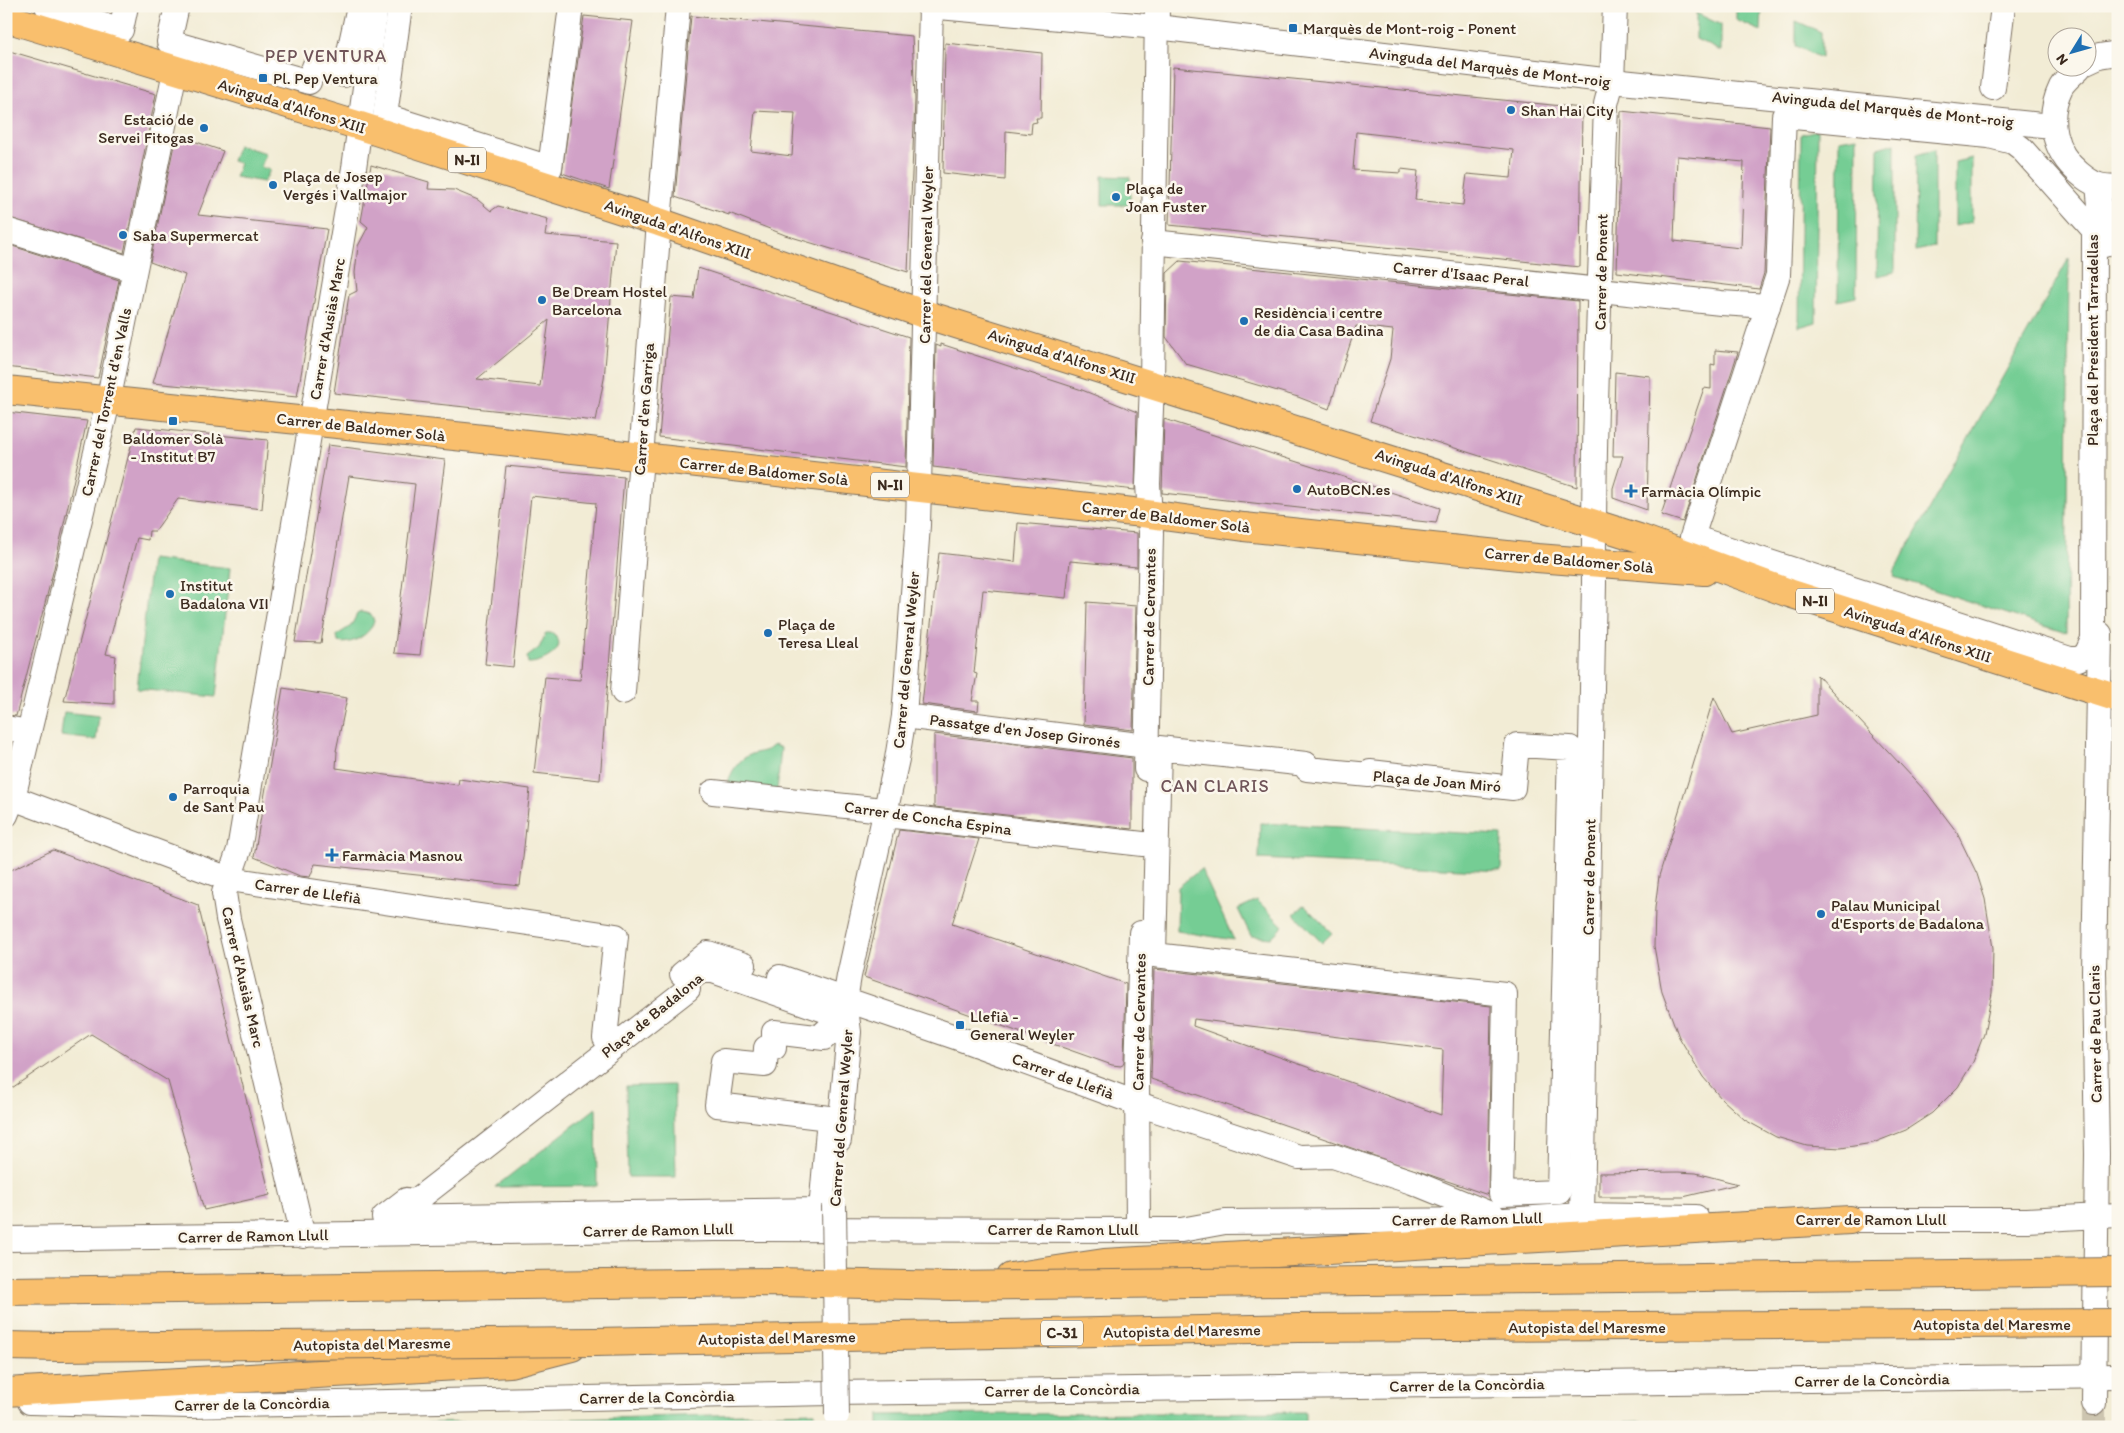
<svg xmlns="http://www.w3.org/2000/svg" width="2124" height="1433" font-family="Itim,sans-serif">
	<style>
		.green { fill: #74cd94; stroke: #587c59 }
		.building { fill: #d1a2c7; fill-rule: evenodd }
		.lines { fill: none; stroke-linecap: round; stroke-linejoin: round }
		.minor-tunnel { stroke: #cdc5b0; stroke-width: 24; stroke-dasharray: 24 12; stroke-linecap: butt }
		.minor-casing { stroke: #7b6e5e; stroke-width: 26 }
		.major-casing { stroke: #7b6e5e; stroke-width: 30 }
		.highway-casing { stroke: #7b6e5e; stroke-width: 30 }
		.minor { stroke: #fff; stroke-width: 24 }
		.major { stroke: #f9bf6d; stroke-width: 28 }
		.highway { stroke: #f9bf6d; stroke-width: 28 }
		.minor-bridge-casing { stroke: #7b6e5e; stroke-width: 26; stroke-linecap: butt }
		.highway-bridge-casing { stroke: #7b6e5e; stroke-width: 30; stroke-linecap: butt }
		.minor-bridge { stroke: #fff; stroke-width: 24 }
		.highway-bridge { stroke: #f9bf6d; stroke-width: 28 }
		.poi-dot { fill: #1f6fb2; stroke: #fbf7ec; stroke-width: 2 }
		.labels { text-anchor: middle; dominant-baseline: central; stroke-width: 5; stroke-linejoin: round; paint-order: stroke }
		.shield { fill: #fbf7ec; stroke: #75685c; stroke-width: 1 }
		.shield-label { font-size: 15px; font-weight: bold; fill: #3b2a1e }
		.poi-label { font-size: 16px; fill: #3b2a1e; stroke: #fbf7ec; text-anchor: start }
		.street-label { font-size: 16px; fill: #3b2a1e; stroke: #fbf7ec }
		.neighbourhood-label { font-size: 18px; letter-spacing: 1px; fill: #705459; stroke: #fbf7ec }
	</style>
	<rect width="100%" height="100%" fill="#fbf7ec"/>
	<filter id="ink" filterUnits="userSpaceOnUse"><feTurbulence type="fractalNoise" baseFrequency=".02" numOctaves="2"/><feDisplacementMap in="SourceGraphic" scale="10" xChannelSelector="R" yChannelSelector="G"/><feConvolveMatrix kernelMatrix="1 2 1 2 8 2 1 2 1" color-interpolation-filters="sRGB"/></filter>
	<filter id="wash" filterUnits="userSpaceOnUse"><feTurbulence type="fractalNoise" baseFrequency=".0096" numOctaves="4" result="noise"/><feDisplacementMap in="SourceGraphic" scale="20" xChannelSelector="R" yChannelSelector="G"/><feGaussianBlur stdDeviation="1.12" result="paint"/><feColorMatrix in="noise" values="0 0 0 0 0 0 0 0 0 0 0 0 0 0 0 0 0 1.4 0 .05"/><feComposite in="paint" operator="in"/></filter>
	<g filter="url(#wash)">
		<rect width="100%" height="100%" fill="#f2ecd5"/>
		<g class="green">
			<polygon points="1736,6 1762,6 1761,31 1736,20"/>
			<polygon points="1696,13 1721,25 1721,51 1696,39"/>
			<polygon points="1796,21 1821,32 1821,58 1796,46"/>
			<polygon points="1818,130 1816,322 1799,327 1801,134"/>
			<polygon points="1857,137 1856,297 1838,301 1839,140"/>
			<polygon points="1895,143 1895,272 1877,276 1878,148"/>
			<polygon points="238,145 266,153 261,167 270,170 264,182 235,177 240,163 232,161"/>
			<polygon points="1934,150 1934,247 1915,251 1916,155"/>
			<polygon points="1972,158 1972,222 1955,226 1955,162"/>
			<polygon points="1102,176 1130,177 1130,205 1102,205"/>
			<polygon points="2069,258 2066,633 1894,577 1895,570"/>
			<polygon points="151,559 230,568 216,697 137,689"/>
			<path d="M361,612L371,614L374,621C371,634 351,646 338,642L337,635L351,626L357,614Z"/>
			<path d="M546,633H551C573,646 543,664 528,663L527,657L539,648Z"/>
			<polygon points="64,712 99,716 96,740 61,736"/>
			<path d="M774,745L781,748L777,791L727,785C731,772 738,759 752,754C761,751 766,752 774,745Z"/>
			<polygon points="1260,823 1502,835 1501,871 1259,859"/>
			<polygon points="1201,869 1234,940 1177,931 1178,887"/>
			<polygon points="1257,900 1283,926 1271,938 1251,936 1238,909"/>
			<polygon points="1304,905 1332,933 1322,943 1294,914"/>
			<polygon points="674,1085 676,1177 628,1177 626,1086"/>
			<polygon points="596,1108 597,1186 495,1187"/>
			<polygon points="814,1412 814,1427 303,1427"/>
			<polygon points="1305,1412 1305,1427 879,1427 879,1415"/>
			<polygon points="1652,1421 1652,1427 1401,1427"/>
		</g>
		<g id="blocks">
			<g class="building">
				<polygon points="584,16 633,21 609,189 562,173"/>
				<path d="M691,16L912,36L915,99L908,272L785,235L729,213V215L675,197ZM755,111L795,113L792,156L751,151Z"/>
				<polygon points="945,43 1042,53 1041,118 1036,118 1037,122 1032,123 1031,134 1006,131 1005,180 943,173"/>
				<polygon points="6,50 156,94 124,253 6,217"/>
				<path d="M1173,67L1582,108L1580,267L1169,225ZM1356,132L1514,150L1511,178L1467,174L1463,205L1415,200L1418,171L1401,169V173L1353,170Z"/>
				<path d="M1621,111L1770,127L1764,273L1759,289L1617,272ZM1677,156L1744,162L1741,248L1674,241Z"/>
				<polygon points="176,135 223,151 198,215 327,229 297,397 153,383 185,275 150,262"/>
				<path d="M371,165L429,182L428,189L454,190L478,200L491,211L498,206L548,219L545,235L616,241L604,379L596,421L334,393L349,295L357,291L355,273L358,246L368,227L361,221ZM549,320L540,386L477,379Z"/>
				<polygon points="6,244 119,280 98,378 6,367"/>
				<polygon points="1180,261 1578,301 1577,487 1370,421 1390,359 1393,330 1356,326 1329,409 1298,397 1186,364 1166,337 1167,273"/>
				<polygon points="698,268 909,337 906,467 659,437 671,297 694,299"/>
				<polygon points="941,344 1082,390 1137,412 1135,490 933,467 936,345 941,347"/>
				<polygon points="1715,350 1738,352 1683,522 1661,515 1704,388 1711,389 1711,364 1715,365"/>
				<polygon points="1615,372 1650,376 1647,510 1613,498 1613,488 1623,456 1613,456"/>
				<polygon points="6,412 87,421 54,568 16,716 6,715"/>
				<polygon points="1164,419 1440,508 1436,523 1162,493"/>
				<polygon points="136,427 268,440 262,509 178,499 155,531 149,531 148,540 137,538 106,654 116,656 114,676 114,704 64,701"/>
				<polygon points="328,445 445,460 420,655 394,653 415,484 349,476 321,643 295,642"/>
				<polygon points="506,466 624,477 600,780 534,773 545,677 580,680 596,503 531,496 513,667 485,664"/>
				<polygon points="1018,523 1137,533 1137,567 1070,561 1066,598 983,590 974,673 977,674 972,701 979,701 978,711 922,704 939,553 1015,562"/>
				<polygon points="1087,602 1136,606 1133,730 1084,724"/>
				<polygon points="1817,675 1928,794 1956,831 1977,874 1985,899 1993,948 1992,993 1984,1034 1973,1062 1958,1087 1932,1113 1906,1130 1873,1143 1841,1148 1807,1146 1776,1137 1745,1120 1721,1098 1703,1077 1679,1037 1662,992 1654,946 1655,908 1659,876 1714,697 1732,734 1817,715"/>
				<polygon points="283,688 347,698 336,751 337,751 336,768 458,785 459,779 530,789 520,886 315,864 310,877 300,876 254,857"/>
				<polygon points="934,734 1132,758 1132,829 934,807"/>
				<polygon points="899,830 979,839 952,924 1126,984 1124,1062 1121,1066 1112,1065 864,977"/>
				<polygon points="53,850 198,905 270,1195 204,1210 168,1081 91,1034 6,1092 6,877 9,871"/>
				<path d="M1154,969L1491,1006L1488,1195L1151,1079ZM1194,1019L1443,1050L1441,1115L1193,1026Z"/>
				<polygon points="1678,1172 1696,1173 1738,1184 1683,1197 1599,1197 1599,1173"/>
			</g>
		</g>
	</g>
	<g filter="url(#ink)">
		<use href="#blocks" fill-opacity="0" stroke="#7b6e5e" stroke-width="1"/>
		<g class="lines">
			<polyline class="minor-tunnel" points="2094,1403 2094,1427"/>
			<defs>
				<g id="minor">
					<polyline points="47,6 121,30 126,6"/>
					<polyline points="177,6 169,42 309,82 314,67 344,75 359,6"/>
					<polyline points="400,6 385,116 550,168 571,6"/>
					<polyline points="928,6 1157,27 1612,81 2052,126"/>
					<polyline points="2086,62 2099,56 2118,53"/>
					<path d="M2079,68C2074,73 2065,80 2061,87C2046,118 2053,151 2079,173C2085,178 2091,183 2099,185C2105,187 2112,186 2118,187"/>
					<polyline points="1993,88 2003,6"/>
					<polygon points="1784,116 1989,136 2013,142 2021,148 2094,230 2093,639 2086,655 2078,659 2070,659 1692,537 1778,275"/>
					<polyline points="2098,185 2104,245"/>
					<polyline points="6,230 134,270"/>
					<polyline points="1153,242 1721,303 1768,306"/>
					<polyline points="623,692 659,222 678,6"/>
					<polyline points="904,716 1147,746"/>
					<polyline points="6,728 29,732"/>
					<polygon points="1517,745 1570,748 1559,1192 1501,1194 1505,994 1154,955 1159,748 1306,764 1307,769 1369,775 1370,772 1513,788"/>
					<polyline points="1146,769 1151,533 1148,484 1152,384 1157,6"/>
					<polyline points="713,792 874,809 885,815 1143,844"/>
					<polyline points="13,798 229,879 616,936 605,1038"/>
					<polyline points="6,815 13,798 29,732 108,402 175,71"/>
					<polygon points="701,971 713,971 830,1012 837,1019 839,1033 826,1031 824,1038 774,1032 774,1048 766,1048 765,1065 723,1061 717,1105 829,1118 821,1210 384,1217 406,1200 413,1203 688,989 687,981"/>
					<polyline points="682,974 708,953 744,965"/>
					<polyline points="780,977 958,1038 1150,1108 1299,1157 1333,1156 1412,1182 1493,1215"/>
					<polyline points="839,1140 849,1032 845,1000 849,976 897,759 904,716 918,525 931,6"/>
					<path d="M1582,1215L1594,583C1593,424 1601,264 1606,104L1612,81L1615,6"/>
					<polyline points="1832,1220 2027,1220 2118,1215"/>
					<polyline points="1138,1228 1137,1074 1141,933"/>
					<polyline points="303,1236 228,919 224,893 239,850 354,168 376,6"/>
					<polyline points="6,1239 716,1229 1181,1230 1225,1222 1504,1220 1582,1215 1696,1217"/>
					<polyline points="30,1402 189,1406 832,1393 2118,1376"/>
					<polyline points="2094,1403 2097,1154 2094,972 2100,634"/>
				</g>
				<g id="major">
					<polyline points="6,18 360,126 659,222 924,314 1551,510 1639,538 1789,593 2118,698"/>
					<polyline points="6,390 474,438 1133,512 1244,527 1537,558 1704,571"/>
				</g>
				<g id="highway">
					<polyline points="1011,1277 1104,1263 1850,1220"/>
					<polyline points="6,1392 510,1363 572,1347"/>
				</g>
			</defs>
			<use href="#minor" class="minor-casing"/>
			<use href="#major" class="major-casing"/>
			<use href="#highway" class="highway-casing"/>
			<use href="#minor" class="minor"/>
			<use href="#major" class="major"/>
			<use href="#highway" class="highway"/>
			<defs>
				<polyline id="minor-bridge" points="834,1205 837,1415"/>
				<g id="highway-bridge">
					<polyline points="6,1291 778,1282 950,1286 2118,1272"/>
					<polyline points="6,1346 59,1347 595,1342 1298,1328 2118,1323"/>
				</g>
			</defs>
			<use href="#minor-bridge" class="minor-bridge-casing"/>
			<use href="#highway-bridge" class="highway-bridge-casing"/>
			<use href="#minor-bridge" class="minor-bridge"/>
			<use href="#highway-bridge" class="highway-bridge"/>
		</g>
	</g>
	<g class="poi-dot">
		<rect x="1288" y="23" width="10" height="10" rx="2.5"/>
		<rect x="258" y="73" width="10" height="10" rx="2.5"/>
		<circle cx="1511" cy="110" r="5"/>
		<circle cx="204" cy="128" r="5"/>
		<circle cx="273" cy="185" r="5"/>
		<circle cx="1116" cy="197" r="5"/>
		<circle cx="123" cy="235" r="5"/>
		<circle cx="542" cy="300" r="5"/>
		<circle cx="1244" cy="321" r="5"/>
		<rect x="168" y="416" width="10" height="10" rx="2.5"/>
		<circle cx="1297" cy="489" r="5"/>
		<path d="M1628.5 483.5h5v5h5v5h-5v5h-5v-5h-5v-5h5z"/>
		<circle cx="170" cy="594" r="5"/>
		<circle cx="768" cy="633" r="5"/>
		<circle cx="173" cy="797" r="5"/>
		<path d="M329.5 847.5h5v5h5v5h-5v5h-5v-5h-5v-5h5z"/>
		<circle cx="1821" cy="914" r="5"/>
		<rect x="955" y="1020" width="10" height="10" rx="2.5"/>
	</g>
	<g class="labels">
		<g class="shield">
			<rect x="448" y="147.5" width="38" height="25" rx="4"/>
			<rect x="871" y="472.5" width="38" height="25" rx="4"/>
			<rect x="1796" y="588.5" width="38" height="25" rx="4"/>
			<rect x="1041" y="1320.5" width="42" height="25" rx="4"/>
		</g>
		<g class="shield-label">
			<text x="467" y="160">N-II</text>
			<text x="890" y="485">N-II</text>
			<text x="1815" y="601">N-II</text>
			<text x="1062" y="1333">C-31</text>
		</g>
		<g class="poi-label">
			<text x="1303" y="28">Marquès de Mont-roig - Ponent</text>
			<text x="273" y="78">Pl. Pep Ventura</text>
			<text x="1521" y="110">Shan Hai City</text>
			<text x="194" y="119" text-anchor="end">Estació de<tspan x="194" dy="18">Servei Fitogas</tspan></text>
			<text x="283" y="176">Plaça de Josep<tspan x="283" dy="18">Vergés i Vallmajor</tspan></text>
			<text x="1126" y="188">Plaça de<tspan x="1126" dy="18">Joan Fuster</tspan></text>
			<text x="133" y="235">Saba Supermercat</text>
			<text x="552" y="291">Be Dream Hostel<tspan x="552" dy="18">Barcelona</tspan></text>
			<text x="1254" y="312">Residència i centre<tspan x="1254" dy="18">de dia Casa Badina</tspan></text>
			<text x="173" y="438" text-anchor="middle">Baldomer Solà<tspan x="173" dy="18">- Institut B7</tspan></text>
			<text x="1307" y="489">AutoBCN.es</text>
			<text x="1641" y="491">Farmàcia Olímpic</text>
			<text x="180" y="585">Institut<tspan x="180" dy="18">Badalona VII</tspan></text>
			<text x="778" y="624">Plaça de<tspan x="778" dy="18">Teresa Lleal</tspan></text>
			<text x="183" y="788">Parroquia<tspan x="183" dy="18">de Sant Pau</tspan></text>
			<text x="342" y="855">Farmàcia Masnou</text>
			<text x="1831" y="905">Palau Municipal<tspan x="1831" dy="18">d'Esports de Badalona</tspan></text>
			<text x="970" y="1016">Llefià -<tspan x="970" dy="18">General Weyler</tspan></text>
		</g>
		<g class="street-label">
			<text transform="translate(1490 67) rotate(7)">Avinguda del Marquès de Mont-roig</text>
			<text transform="translate(292 106) rotate(17)">Avinguda d'Alfons XIII</text>
			<text transform="translate(1893 109) rotate(6)">Avinguda del Marquès de Mont-roig</text>
			<text transform="translate(678 229) rotate(19)">Avinguda d'Alfons XIII</text>
			<text transform="translate(926 255) rotate(-89)">Carrer del General Weyler</text>
			<text transform="translate(1601 272) rotate(-89)">Carrer de Ponent</text>
			<text transform="translate(1461 274) rotate(6)">Carrer d'Isaac Peral</text>
			<text transform="translate(327 329) rotate(-80)">Carrer d'Ausiàs Marc</text>
			<text transform="translate(2092 340) rotate(-90)">Plaça del President Tarradellas</text>
			<text transform="translate(1062 356) rotate(17)">Avinguda d'Alfons XIII</text>
			<text transform="translate(106 402) rotate(-78)">Carrer del Torrent d'en Valls</text>
			<text transform="translate(644 409) rotate(-86)">Carrer d'en Garriga</text>
			<text transform="translate(361 427) rotate(6)">Carrer de Baldomer Solà</text>
			<text transform="translate(764 471) rotate(6)">Carrer de Baldomer Solà</text>
			<text transform="translate(1449 477) rotate(18)">Avinguda d'Alfons XIII</text>
			<text transform="translate(1166 517) rotate(7)">Carrer de Baldomer Solà</text>
			<text transform="translate(1569 560) rotate(5)">Carrer de Baldomer Solà</text>
			<text transform="translate(1149 617) rotate(-89)">Carrer de Cervantes</text>
			<text transform="translate(1918 634) rotate(18)">Avinguda d'Alfons XIII</text>
			<text transform="translate(906 660) rotate(-85)">Carrer del General Weyler</text>
			<text transform="translate(1025 731) rotate(7)">Passatge d'en Josep Gironés</text>
			<text transform="translate(1437 781) rotate(5)">Plaça de Joan Miró</text>
			<text transform="translate(928 818) rotate(8)">Carrer de Concha Espina</text>
			<text transform="translate(1589 877) rotate(-89)">Carrer de Ponent</text>
			<text transform="translate(308 891) rotate(8)">Carrer de Llefià</text>
			<text transform="translate(243 977) rotate(77)">Carrer d'Ausiàs Marc</text>
			<text transform="translate(652 1015) rotate(-39)">Plaça de Badalona</text>
			<text transform="translate(1139 1022) rotate(-89)">Carrer de Cervantes</text>
			<text transform="translate(2095 1034) rotate(-91)">Carrer de Pau Claris</text>
			<text transform="translate(1063 1076) rotate(20)">Carrer de Llefià</text>
			<text transform="translate(841 1118) rotate(-86)">Carrer del General Weyler</text>
			<text transform="translate(1467 1219) rotate(-1)">Carrer de Ramon Llull</text>
			<text x="1871" y="1219">Carrer de Ramon Llull</text>
			<text x="1063" y="1229">Carrer de Ramon Llull</text>
			<text transform="translate(658 1230) rotate(-1)">Carrer de Ramon Llull</text>
			<text transform="translate(253 1236) rotate(-1)">Carrer de Ramon Llull</text>
			<text x="1992" y="1324">Autopista del Maresme</text>
			<text x="1587" y="1327">Autopista del Maresme</text>
			<text transform="translate(1182 1331) rotate(-1)">Autopista del Maresme</text>
			<text transform="translate(777 1338) rotate(-1)">Autopista del Maresme</text>
			<text transform="translate(372 1344) rotate(-1)">Autopista del Maresme</text>
			<text transform="translate(1872 1380) rotate(-1)">Carrer de la Concòrdia</text>
			<text transform="translate(1467 1385) rotate(-1)">Carrer de la Concòrdia</text>
			<text transform="translate(1062 1390) rotate(-1)">Carrer de la Concòrdia</text>
			<text transform="translate(657 1397) rotate(-1)">Carrer de la Concòrdia</text>
			<text transform="translate(252 1404) rotate(-1)">Carrer de la Concòrdia</text>
		</g>
		<g class="neighbourhood-label">
			<text x="326" y="56">PEP VENTURA</text>
			<text x="1215" y="786">CAN CLARIS</text>
		</g>
	</g>
	<rect width="2124" height="1433" fill="none" stroke="#fbf7ec" stroke-width="25"/>
	<g transform="translate(2072 52) rotate(233)"><circle r="24" fill="#fbf7ec" stroke="#aea59a"/>
	<path d="M0-4L9 19L0 12L-9 19Z" fill="#1f6fb2"/>
	<text y="-8" font-size="14" font-weight="bold" text-anchor="middle" fill="#3b2a1e">N</text>
	</g>
</svg>
